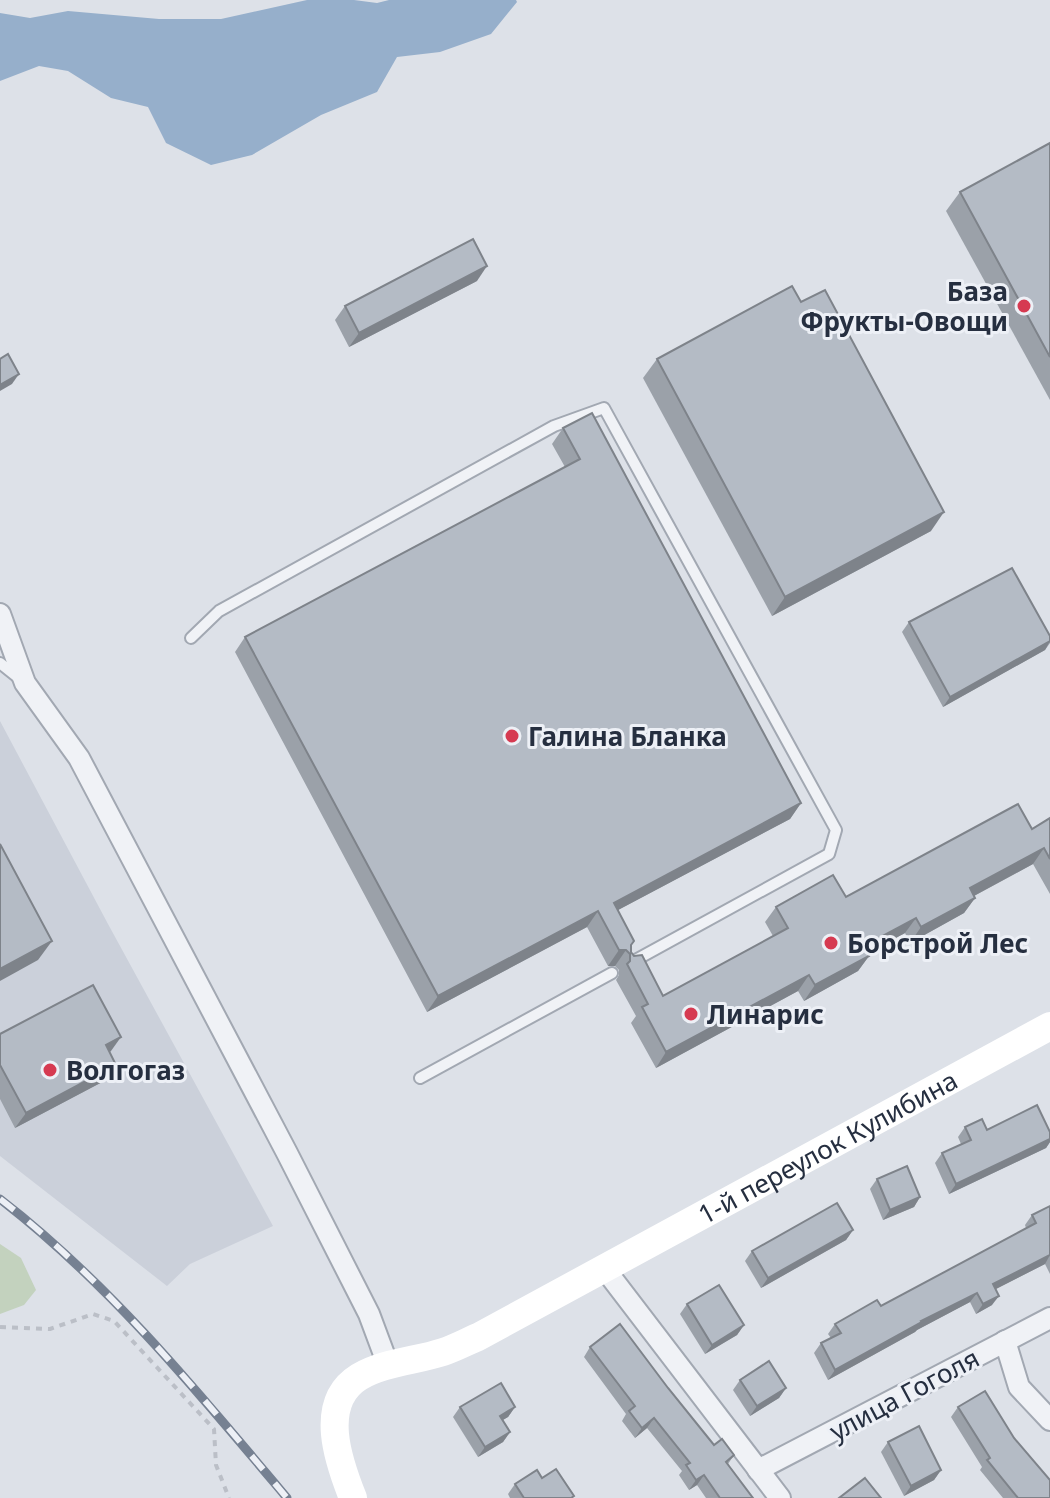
<svg xmlns="http://www.w3.org/2000/svg" width="1050" height="1498" font-family="'Noto Sans',sans-serif">
	<style>
		.built { fill: #cbd0da }
		.green { fill: #c3d2be }
		.water { fill: #96afcb }
		.lines { fill: none; stroke-linecap: round; stroke-linejoin: round }
		.lane-casing { stroke: #a2a8b2; stroke-width: 14 }
		.street-casing { stroke: #a2a8b2; stroke-width: 24 }
		.path { stroke: #bbbfc7; stroke-width: 4; stroke-dasharray: 6 6; stroke-linecap: butt }
		.lane { stroke: #f0f2f6; stroke-width: 10 }
		.street { stroke: #f0f2f6; stroke-width: 20 }
		.secondary { stroke: #fff; stroke-width: 28 }
		.rail-casing { stroke: #768192; stroke-width: 9 }
		.rail { stroke: #edf0f6; stroke-width: 6; stroke-dasharray: 18; stroke-linecap: butt }
		.wall { fill: #9ba1a9 }
		.shaded-wall { fill: #7e838a }
		.building { fill: #b4bbc5; stroke: #7e838a; stroke-width: 2 }
		.poi-dot { fill: #d63a51; stroke: #edf0f6; stroke-width: 3 }
		.labels { text-anchor: middle; dominant-baseline: central; stroke-width: 6; stroke-linejoin: round; paint-order: stroke }
		.poi-label { font-size: 26px; font-weight: bold; fill: #262f40; stroke: #edf0f6; text-anchor: start }
		.street-label { font-size: 26px; fill: #262f40; stroke: #edf0f6 }
	</style>
	<rect width="100%" height="100%" fill="#dde1e8"/>
	<polygon class="built" points="0,721 108,924 273,1226 190,1264 167,1286 0,1156"/>
	<polygon class="green" points="0,1244 21,1258 36,1290 24,1305 0,1314"/>
	<polygon class="water" points="307,0 354,0 377,3 389,0 516,0 517,2 491,34 440,52 397,57 377,92 321,115 252,155 211,165 166,143 148,107 111,98 68,71 39,66 0,81 0,13 30,18 68,11 159,19 221,19"/>
	<g class="lines">
		<defs>
			<g id="lane">
				<polyline points="191,638 219,611 554,426 604,408 836,830 829,854 632,962"/>
				<polyline points="0,663 20,679"/>
				<polyline points="420,1078 612,973"/>
			</g>
			<g id="street">
				<polyline points="0,614 25,683 79,758 287,1153 369,1314 388,1365"/>
				<polyline points="604,1268 780,1498"/>
				<polyline points="1005,1341 1019,1387 1050,1420"/>
				<polyline points="758,1470 1050,1318"/>
			</g>
		</defs>
		<use href="#lane" class="lane-casing"/>
		<use href="#street" class="street-casing"/>
		<polyline class="path" points="0,1327 50,1329 93,1314 114,1321 214,1429 216,1465 229,1498"/>
		<use href="#lane" class="lane"/>
		<use href="#street" class="street"/>
		<path class="secondary" id="s1" d="M353,1498C339,1463 317,1403 359,1377C384,1362 416,1361 443,1352C455,1348 466,1342 478,1337L1050,1026"/>
		<defs>
			<path id="rail" d="M0,1199C109,1283 199,1393 287,1498"/>
		</defs>
		<use href="#rail" class="rail-casing"/>
		<use href="#rail" class="rail"/>
	</g>
	<g class="wall">
		<polygon points="1050,143 1050,400 946,211 960,192"/>
		<polygon points="477,281 349,347 335,320 345,306"/>
		<polygon points="657,359 931,531 772,616 643,378"/>
		<polygon points="563,428 801,803 790,819 618,910 631,946 631,952 663,996 773,936 765,922 776,907 846,897 1032,829 1050,818 1050,894 1033,864 974,896 975,898 964,913 910,943 905,933 868,953 869,956 858,971 804,1001 798,991 656,1068 631,1023 636,1016 616,980 619,975 619,970 615,966 608,966 587,927 427,1012 235,652 245,637 565,467 552,444"/>
		<polygon points="909,622 1050,636 1050,643 1045,650 943,707 902,632"/>
		<polygon points="0,1034 111,1051 109,1052 116,1065 106,1080 15,1128 0,1099"/>
		<polygon points="965,1127 987,1130 1050,1132 1050,1142 1046,1148 949,1194 935,1163 942,1153 961,1144 958,1137"/>
		<polygon points="877,1179 920,1197 914,1207 883,1220 870,1189"/>
		<polygon points="1050,1206 1050,1274 1045,1264 996,1289 992,1305 976,1314 970,1302 917,1330 915,1332 828,1380 814,1353 821,1343 831,1338 828,1334 835,1324 881,1306 1026,1228 1025,1225 1032,1215"/>
		<polygon points="853,1230 846,1240 761,1288 745,1261 752,1251"/>
		<polygon points="687,1304 744,1325 737,1335 705,1354 680,1314"/>
		<polygon points="590,1347 668,1388 714,1445 734,1455 728,1464 753,1498 706,1498 697,1485 689,1490 679,1475 682,1471 647,1428 635,1438 622,1421 626,1414 584,1357"/>
		<polygon points="740,1380 786,1388 779,1398 750,1416 733,1390"/>
		<polygon points="460,1407 515,1407 508,1417 502,1420 510,1432 503,1442 478,1457 453,1417"/>
		<polygon points="958,1407 1014,1438 1050,1498 1003,1498 980,1470 982,1467 951,1417"/>
		<polygon points="888,1442 941,1470 934,1480 904,1496 881,1452"/>
		<polygon points="542,1478 573,1498 510,1498 508,1494 515,1484"/>
	</g>
	<g class="shaded-wall">
		<polygon points="487,266 477,281 349,347 359,333"/>
		<polygon points="19,374 12,384 0,391 0,385"/>
		<polygon points="944,512 931,531 772,616 785,597"/>
		<polygon points="1050,641 1045,650 943,707 950,697"/>
		<polygon points="801,803 790,819 603,918 614,903"/>
		<polygon points="1044,848 1033,864 959,904 970,888"/>
		<polygon points="975,898 964,913 910,943 921,927"/>
		<polygon points="598,911 587,927 427,1012 438,996"/>
		<polygon points="916,918 905,933 853,961 864,946"/>
		<polygon points="52,941 38,960 0,981 0,969"/>
		<polygon points="619,950 626,950 615,966 608,966"/>
		<polygon points="869,956 858,971 804,1001 815,985"/>
		<polygon points="809,975 798,991 656,1068 666,1052"/>
		<polygon points="121,1037 111,1051 95,1060 106,1045"/>
		<polygon points="116,1065 106,1080 15,1128 26,1113"/>
		<polygon points="1050,1139 1050,1142 1046,1148 949,1194 956,1184"/>
		<polygon points="920,1197 914,1207 883,1220 890,1210"/>
		<polygon points="853,1230 846,1240 761,1288 768,1278"/>
		<polygon points="1050,1255 1045,1264 986,1294 993,1284"/>
		<polygon points="977,1293 970,1302 917,1330 915,1332 828,1380 835,1370 921,1321"/>
		<polygon points="999,1296 992,1305 976,1314 983,1304"/>
		<polygon points="744,1325 737,1335 705,1354 712,1345"/>
		<polygon points="786,1388 779,1398 750,1416 757,1406"/>
		<polygon points="515,1407 508,1417 493,1426 500,1416"/>
		<polygon points="654,1418 647,1428 635,1438 642,1428"/>
		<polygon points="510,1432 503,1442 478,1457 485,1447"/>
		<polygon points="941,1470 934,1480 904,1496 911,1486"/>
		<polygon points="704,1475 697,1485 689,1490 696,1480"/>
	</g>
	<g class="building">
		<polygon points="1050,143 1050,357 960,192"/>
		<polygon points="473,239 487,266 359,333 345,306"/>
		<polygon points="792,286 801,302 825,290 944,512 785,597 657,359"/>
		<polygon points="8,354 19,374 0,385 0,359"/>
		<polygon points="592,413 801,803 614,903 634,941 631,945 631,952 634,956 642,955 663,996 788,928 776,907 833,875 846,897 1018,804 1032,829 1050,818 1050,859 1044,848 970,888 975,898 921,927 916,918 864,946 869,956 815,985 809,975 666,1052 642,1007 648,1004 627,964 630,961 630,954 626,950 619,950 598,911 438,996 245,637 580,459 563,428"/>
		<polygon points="1012,568 1050,636 1050,641 950,697 909,622"/>
		<polygon points="0,844 52,941 0,969"/>
		<polygon points="93,985 121,1037 106,1045 116,1065 26,1113 0,1065 0,1034"/>
		<polygon points="1037,1105 1050,1132 1050,1139 956,1184 942,1153 971,1140 965,1127 982,1119 987,1130"/>
		<polygon points="907,1166 920,1197 890,1210 877,1179"/>
		<polygon points="837,1203 853,1230 768,1278 752,1251"/>
		<polygon points="1050,1206 1050,1255 993,1284 999,1296 983,1304 977,1293 921,1321 922,1322 835,1370 821,1343 841,1333 835,1324 877,1300 881,1306 1036,1223 1032,1215"/>
		<polygon points="719,1285 744,1325 712,1345 687,1304"/>
		<polygon points="620,1324 668,1388 714,1445 722,1439 734,1455 726,1462 753,1498 720,1498 704,1475 696,1480 686,1465 690,1463 654,1418 642,1428 629,1411 635,1406 590,1347"/>
		<polygon points="769,1361 786,1388 757,1406 740,1380"/>
		<polygon points="501,1383 515,1407 500,1416 510,1432 485,1447 460,1407"/>
		<polygon points="985,1391 1014,1438 1050,1480 1050,1498 1018,1498 987,1460 990,1458 958,1407"/>
		<polygon points="919,1426 941,1470 911,1486 888,1442"/>
		<polygon points="556,1469 574,1496 571,1498 524,1498 515,1484 537,1470 542,1478"/>
		<polygon points="865,1478 881,1498 839,1498"/>
	</g>
	<g class="poi-dot">
		<circle cx="1024" cy="306" r="8"/>
		<circle cx="512" cy="736" r="8"/>
		<circle cx="831" cy="943" r="8"/>
		<circle cx="691" cy="1014" r="8"/>
		<circle cx="50" cy="1070" r="8"/>
	</g>
	<g class="labels">
		<g class="poi-label">
			<text x="1008" y="291" text-anchor="end">База<tspan x="1008" dy="30">Фрукты-Овощи</tspan></text>
			<text x="528" y="736">Галина Бланка</text>
			<text x="847" y="943">Борстрой Лес</text>
			<text x="707" y="1014">Линарис</text>
			<text x="66" y="1070">Волгогаз</text>
		</g>
		<g class="street-label">
			<text stroke="none"><textPath href="#s1" startOffset="656">1-й переулок Кулибина</textPath></text>
			<text transform="translate(904 1394) rotate(-28)">улица Гоголя</text>
		</g>
	</g>
</svg>
